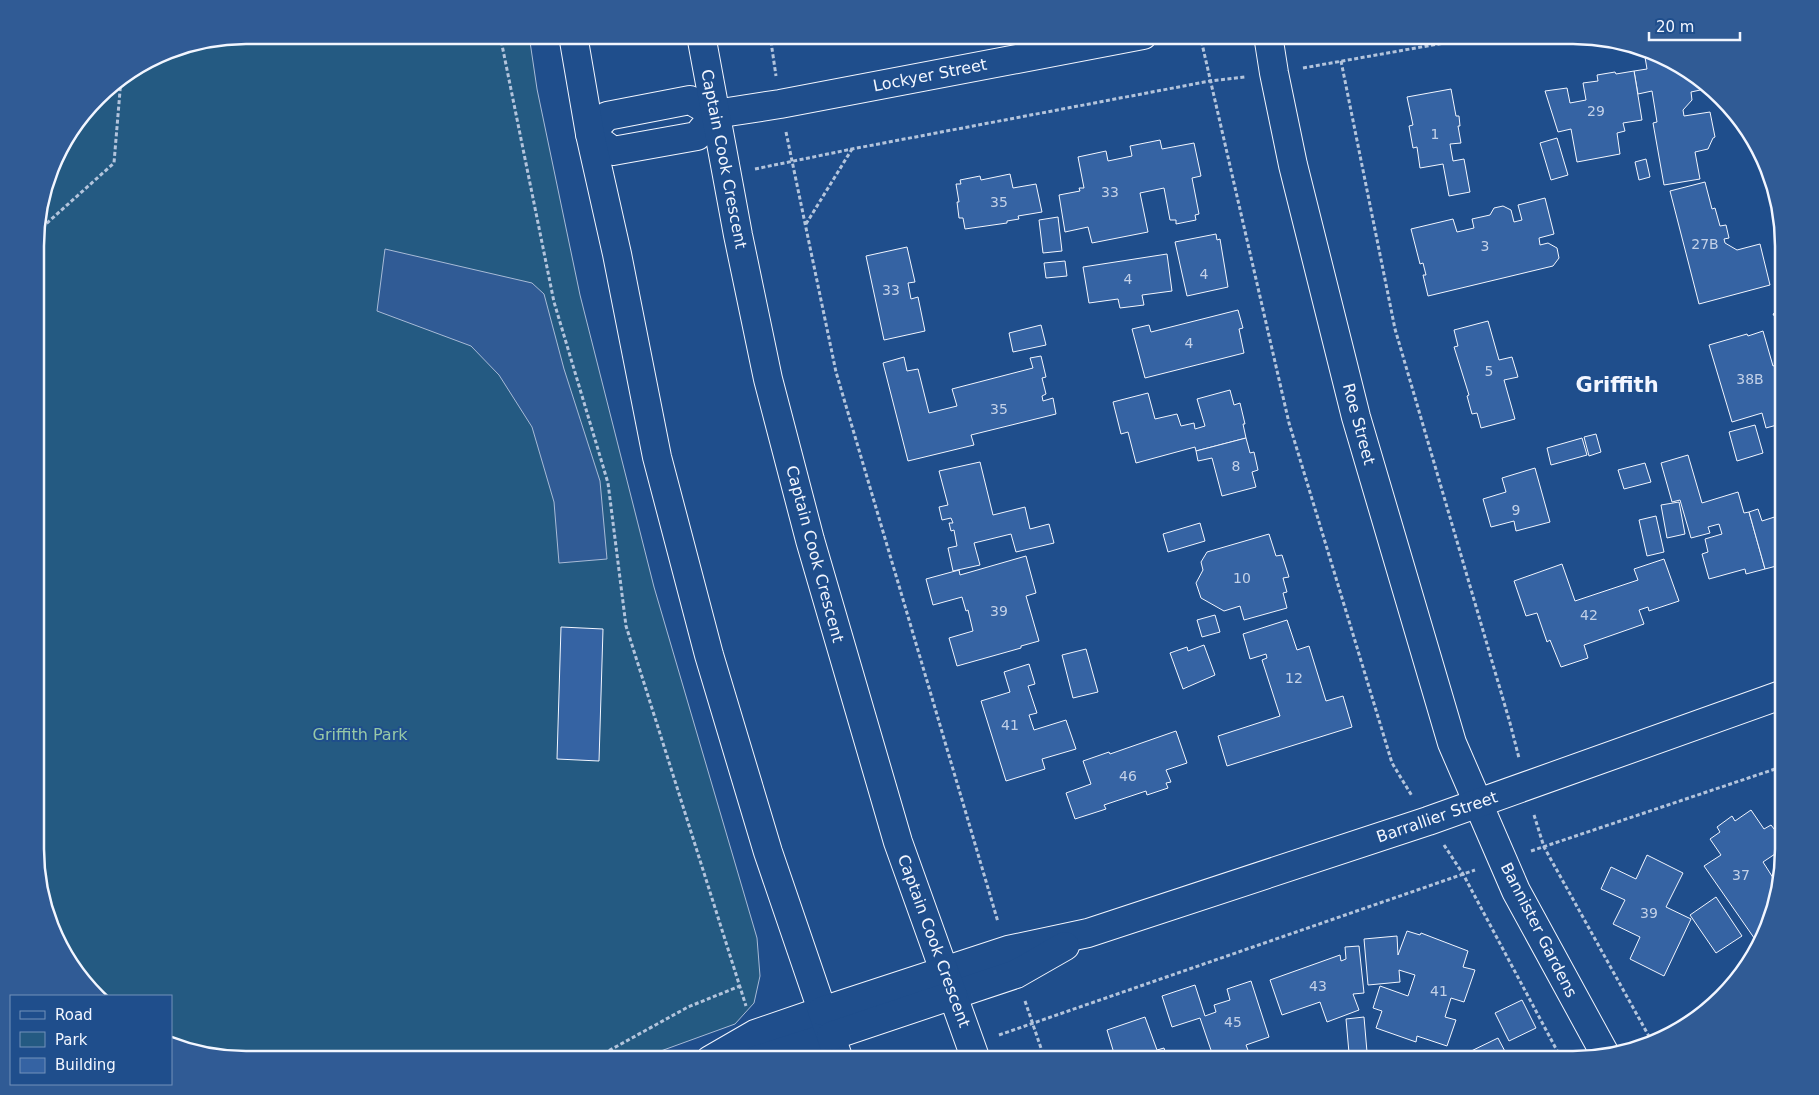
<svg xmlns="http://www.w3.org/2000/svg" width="1819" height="1095" font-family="'DejaVu Sans',sans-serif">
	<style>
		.green { fill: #245a82; stroke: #a8bbd7 }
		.parking { fill: #305b95; stroke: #a8bbd7 }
		.building { fill: #3563a3; stroke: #f2f6ff }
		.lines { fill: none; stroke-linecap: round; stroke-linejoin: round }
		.minor-casing { stroke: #f2f6ff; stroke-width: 30 }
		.secondary-casing { stroke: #f2f6ff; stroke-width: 30 }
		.path { stroke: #b3c4dc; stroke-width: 3; stroke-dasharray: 4 2.5; stroke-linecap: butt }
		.minor { stroke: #1f4e8c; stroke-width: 28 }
		.secondary { stroke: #1f4e8c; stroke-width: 28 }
		.labels { text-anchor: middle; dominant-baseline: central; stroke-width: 4; stroke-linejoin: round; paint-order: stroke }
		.number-label { font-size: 14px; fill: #c3d1e8 }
		.street-label { font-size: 16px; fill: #f2f6ff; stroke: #1f4e8c }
		.park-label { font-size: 16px; fill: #97c8a6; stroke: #1f4e8c }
		.district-label { font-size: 21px; font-weight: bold; fill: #f2f6ff; stroke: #1f4e8c }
		.rim { fill: none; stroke: #f2f6ff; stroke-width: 2.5 }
	</style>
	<rect width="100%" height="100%" fill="#1f4e8c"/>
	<polygon class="green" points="245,35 529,35 537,89 580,295 654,587 757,938 760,976 754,1003 735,1024 636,1060 245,1060 191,1053 171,1045 171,996 102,996 70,966 37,877 37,218 57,152 106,87 165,51"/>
	<polygon class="parking" points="385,249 532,283 544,294 564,369 600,481 607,559 559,563 554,502 532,427 499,375 471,346 377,311"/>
	<g class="building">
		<polygon points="1657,54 1679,63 1705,88 1705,89 1691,92 1692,100 1683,110 1684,116 1710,112 1715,137 1713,138 1708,149 1695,152 1700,179 1664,185 1653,123 1657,122 1652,91 1638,94 1634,71 1647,69 1645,57"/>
		<polygon points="1634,71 1642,120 1623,123 1625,131 1617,133 1620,154 1577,162 1571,129 1558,132 1545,91 1567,88 1570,103 1586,100 1583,83 1598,81 1597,75 1615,72 1616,74"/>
		<polygon points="1451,89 1456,116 1459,116 1460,126 1458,126 1461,143 1450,144 1453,161 1464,159 1470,192 1449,196 1443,164 1420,168 1417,147 1413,148 1409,126 1413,125 1407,97"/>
		<polygon points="1557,138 1568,175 1551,180 1540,143"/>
		<polygon points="1160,140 1162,149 1194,143 1201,176 1192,178 1199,214 1195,215 1196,220 1176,224 1176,220 1170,220 1164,188 1140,193 1148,232 1092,243 1088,227 1065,232 1059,195 1080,191 1079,188 1084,188 1078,157 1106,151 1108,161 1132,156 1130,146"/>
		<polygon points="1646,159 1650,177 1639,180 1635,162"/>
		<polygon points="1010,174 1013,188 1036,184 1042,212 1018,216 1019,219 1007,221 1007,223 965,229 963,218 959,218 957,202 959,202 956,184 961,184 960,180 980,176 981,180"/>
		<polygon points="1705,182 1712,209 1715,208 1720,226 1726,225 1729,238 1724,239 1725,243 1737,250 1760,244 1770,285 1699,304 1670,191"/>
		<polygon points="1545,198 1554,234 1539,238 1540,245 1548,243 1557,248 1559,258 1553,266 1428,296 1423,275 1426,275 1423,263 1420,264 1411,229 1453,219 1457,232 1474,228 1472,219 1490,215 1494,208 1503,206 1511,210 1514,222 1522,220 1518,205"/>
		<polygon points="1058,217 1062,251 1043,253 1039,220"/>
		<polygon points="1216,234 1217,240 1220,239 1228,287 1187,296 1175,242"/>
		<polygon points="907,247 915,282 908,283 911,299 918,297 925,331 884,340 866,256"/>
		<polygon points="1167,254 1172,291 1142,295 1144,305 1120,308 1118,299 1089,303 1083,267"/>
		<polygon points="1065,261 1067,276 1046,278 1044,263"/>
		<polygon points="1784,308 1784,332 1773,314"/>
		<polygon points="1238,310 1243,328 1239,329 1244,353 1145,378 1132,329 1149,325 1151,332"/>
		<polygon points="1488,321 1499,360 1512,357 1518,377 1504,380 1515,419 1481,428 1477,413 1472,414 1467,396 1469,395 1454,347 1458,346 1454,330"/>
		<polygon points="1041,325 1046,345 1013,352 1009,333"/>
		<polygon points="1763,331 1773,366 1776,365 1784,391 1784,423 1766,428 1762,413 1732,422 1709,345 1747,334 1748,336"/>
		<polygon points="1041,356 1046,377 1042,378 1046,394 1042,396 1043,401 1053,398 1056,414 971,435 974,445 908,461 883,363 904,357 907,371 918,369 929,413 957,406 952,389 1033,368 1030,358"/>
		<polygon points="1230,390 1234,405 1240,403 1245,424 1243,424 1246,438 1196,451 1195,447 1136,463 1128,432 1121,434 1113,402 1148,393 1155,419 1177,414 1181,426 1194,423 1195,429 1205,426 1197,399"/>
		<polygon points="1755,425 1763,453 1737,461 1729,432"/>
		<polygon points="1596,434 1601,452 1589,456 1584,437"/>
		<polygon points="1246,438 1250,453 1254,452 1258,470 1252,472 1256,487 1222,496 1212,458 1198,461 1196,451"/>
		<polygon points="1582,438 1587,455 1551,465 1547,448"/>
		<polygon points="1688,455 1702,503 1738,492 1744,513 1749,512 1765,569 1746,574 1745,569 1709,579 1702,554 1708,552 1705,539 1722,534 1719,524 1708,527 1710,533 1691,538 1680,500 1672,502 1661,463"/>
		<polygon points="980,462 993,515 1025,507 1030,529 1049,524 1054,543 1016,552 1011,534 974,543 980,565 953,571 948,548 957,546 954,530 951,531 949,523 953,523 951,518 942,520 939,507 948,505 939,471"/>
		<polygon points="1645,463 1651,482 1624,489 1618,470"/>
		<polygon points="1535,468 1550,522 1516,531 1514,521 1491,527 1483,499 1506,492 1502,478"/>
		<polygon points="1679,502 1685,534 1667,538 1661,505"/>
		<polygon points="1758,509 1762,521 1784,514 1784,564 1765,569 1749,512"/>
		<polygon points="1656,516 1664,552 1647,556 1639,520"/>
		<polygon points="1200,523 1205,541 1168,552 1163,534"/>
		<polygon points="1269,534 1276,556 1282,555 1289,577 1283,578 1287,592 1283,593 1287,608 1244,620 1240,606 1224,611 1201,598 1196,583 1203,570 1201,562 1207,552"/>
		<polygon points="1026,556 1036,593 1026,596 1039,641 1021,646 1021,648 957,666 949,638 973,631 968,610 966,611 962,597 933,605 926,579 959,570 960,575"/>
		<polygon points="1664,559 1679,601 1649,611 1648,607 1639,610 1644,624 1584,645 1588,658 1561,667 1550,640 1547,642 1537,613 1526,616 1514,581 1562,564 1575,601 1638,580 1634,569"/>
		<polygon points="1215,615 1220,632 1202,637 1197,620"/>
		<polygon points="1287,620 1297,650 1309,646 1326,701 1343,696 1352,727 1227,766 1218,736 1280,716 1262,660 1267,658 1266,654 1250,659 1243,634"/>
		<polygon points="561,627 603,629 599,761 557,759"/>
		<polygon points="1204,645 1215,675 1183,689 1170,653 1187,647 1188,651"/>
		<polygon points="1086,649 1098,692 1073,698 1062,655"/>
		<polygon points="1029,664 1035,684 1028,686 1037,713 1029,715 1034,730 1066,720 1076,749 1042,759 1045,769 1006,781 981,701 1010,692 1004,672"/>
		<polygon points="1176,731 1187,763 1166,770 1171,782 1166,783 1168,788 1147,795 1146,791 1104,805 1106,809 1075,819 1066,793 1091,784 1083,761 1109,752 1110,754"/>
		<polygon points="1751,810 1764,829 1771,825 1784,842 1784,848 1763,862 1777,884 1759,945 1704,866 1721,855 1710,839 1720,832 1717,827 1732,816 1735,821"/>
		<polygon points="1647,855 1683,873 1666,907 1691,919 1664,976 1630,959 1640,937 1613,924 1625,900 1601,889 1611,867 1636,879"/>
		<polygon points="1716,897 1742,936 1716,953 1690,915"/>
		<polygon points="1407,931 1420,935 1421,933 1468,951 1463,967 1475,970 1464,1002 1451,998 1445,1017 1456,1020 1447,1046 1417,1036 1416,1042 1376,1028 1382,1011 1373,1008 1380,986 1408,996 1415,975 1399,970 1400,982 1368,985 1364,939 1397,936 1398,955"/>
		<polygon points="1359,946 1364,993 1353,994 1359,1010 1327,1022 1320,1002 1282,1015 1270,980 1340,955 1341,961 1346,959 1345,947"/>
		<polygon points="1251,981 1269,1037 1246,1045 1251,1058 1256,1056 1258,1060 1224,1060 1222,1053 1213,1056 1200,1018 1172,1027 1162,996 1195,985 1205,1016 1216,1012 1214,1005 1230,1000 1227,989"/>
		<polygon points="1522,1000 1536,1028 1509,1041 1495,1013"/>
		<polygon points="1699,1008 1705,1012 1687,1025"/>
		<polygon points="1145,1017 1157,1050 1164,1048 1168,1060 1116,1060 1107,1030"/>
		<polygon points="1364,1017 1367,1052 1349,1053 1346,1019"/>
		<polygon points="1498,1038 1509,1059 1515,1056 1517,1060 1466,1060 1463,1055"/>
	</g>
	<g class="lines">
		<defs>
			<g id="minor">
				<polyline points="1268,35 1274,73 1293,165 1356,417 1452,743 1516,891 1605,1054"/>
				<polyline points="715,114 697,136 613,151 590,134 607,116 690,100 715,114 780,104 1143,35"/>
				<polyline points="944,971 1008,950 1088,933 1428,821 1784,694"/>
				<polyline points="953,995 1016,974 1065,946"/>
				<polyline points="710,1060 755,1034 822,1011"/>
				<polyline points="756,1060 831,1036"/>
			</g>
			<g id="secondary">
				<polyline points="573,35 590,134 617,254 657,457 709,655 768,852 839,1060"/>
				<polyline points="701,35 738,235 768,379 810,540 898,842 976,1060"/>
				<polyline points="822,1011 944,971"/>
				<polyline points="831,1036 953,995"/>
			</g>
		</defs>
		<use href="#minor" class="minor-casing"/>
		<use href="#secondary" class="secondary-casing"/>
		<g class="path">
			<polyline points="500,35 554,302 608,483 626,626 746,1006"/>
			<polyline points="770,35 776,76"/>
			<polyline points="1200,35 1289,423 1392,763 1412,796"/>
			<polyline points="1341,61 1395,329 1510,723 1519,758"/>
			<polyline points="1303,68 1489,35"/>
			<polyline points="786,132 836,372 998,922"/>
			<polyline points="755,169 852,149 1210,81 1245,77"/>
			<polyline points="806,224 852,149"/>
			<polyline points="37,232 114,163 121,79"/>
			<polyline points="1534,815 1544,847 1651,1040"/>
			<polyline points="1444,845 1463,874 1562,1060"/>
			<polyline points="1531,851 1784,766"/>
			<polyline points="1025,1001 1045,1060"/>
			<polyline points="999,1035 1475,870"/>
			<polyline points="592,1060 688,1007 740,986"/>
			<polyline points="924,1060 943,1053"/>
		</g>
		<use href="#minor" class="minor"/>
		<use href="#secondary" class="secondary"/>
	</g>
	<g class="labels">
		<g class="number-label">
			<text x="1596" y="111">29</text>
			<text x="1435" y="134">1</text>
			<text x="1110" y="192">33</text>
			<text x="999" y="202">35</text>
			<text x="1705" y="244">27B</text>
			<text x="1485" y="246">3</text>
			<text x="1204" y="274">4</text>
			<text x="1128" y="279">4</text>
			<text x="891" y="290">33</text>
			<text x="1189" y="343">4</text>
			<text x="1489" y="371">5</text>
			<text x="1750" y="379">38B</text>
			<text x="999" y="409">35</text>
			<text x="1236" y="466">8</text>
			<text x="1516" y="510">9</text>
			<text x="1242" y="578">10</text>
			<text x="999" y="611">39</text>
			<text x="1589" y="615">42</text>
			<text x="1294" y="678">12</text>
			<text x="1010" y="725">41</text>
			<text x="1128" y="776">46</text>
			<text x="1741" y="875">37</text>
			<text x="1649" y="913">39</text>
			<text x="1318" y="986">43</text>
			<text x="1439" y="991">41</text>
			<text x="1233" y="1022">45</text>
		</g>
		<g class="street-label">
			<text transform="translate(930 75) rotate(-11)">Lockyer Street</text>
			<text transform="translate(724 159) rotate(79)">Captain Cook Crescent</text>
			<text transform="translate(1359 424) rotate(75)">Roe Street</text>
			<text transform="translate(815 554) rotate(75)">Captain Cook Crescent</text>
			<text transform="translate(1437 817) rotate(-19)">Barrallier Street</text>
			<text transform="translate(1539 930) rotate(63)">Bannister Gardens</text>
			<text transform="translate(934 941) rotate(70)">Captain Cook Crescent</text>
		</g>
		<g class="park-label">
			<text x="360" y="734">Griffith Park</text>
		</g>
		<g class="district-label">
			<text x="1617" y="385">Griffith</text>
		</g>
	</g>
	<path d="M0 0H1819V1095H0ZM246 44H1573A202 202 0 0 1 1775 246V849A202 202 0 0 1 1573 1051H246A202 202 0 0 1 44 849V246A202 202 0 0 1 246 44Z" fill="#305b95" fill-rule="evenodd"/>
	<path class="rim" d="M246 44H1573A202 202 0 0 1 1775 246V849A202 202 0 0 1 1573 1051H246A202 202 0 0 1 44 849V246A202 202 0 0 1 246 44Z"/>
	<rect x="10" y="995" width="162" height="90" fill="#1f4e8c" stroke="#7391ba"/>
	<rect x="20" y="1011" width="25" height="8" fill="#1f4e8c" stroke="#7391ba"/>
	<text x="55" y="1020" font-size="15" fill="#f2f6ff">Road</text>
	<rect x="20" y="1032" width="25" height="15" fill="#245a82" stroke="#7391ba"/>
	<text x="55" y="1045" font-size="15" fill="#f2f6ff">Park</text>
	<rect x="20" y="1058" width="25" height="15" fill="#3563a3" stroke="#7391ba"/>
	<text x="55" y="1070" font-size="15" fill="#f2f6ff">Building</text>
	<path d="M1649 32v8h91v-8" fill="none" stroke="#f2f6ff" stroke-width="2.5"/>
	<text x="1656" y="32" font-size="15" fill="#f2f6ff" stroke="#1f4e8c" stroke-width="4" paint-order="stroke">20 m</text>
</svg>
